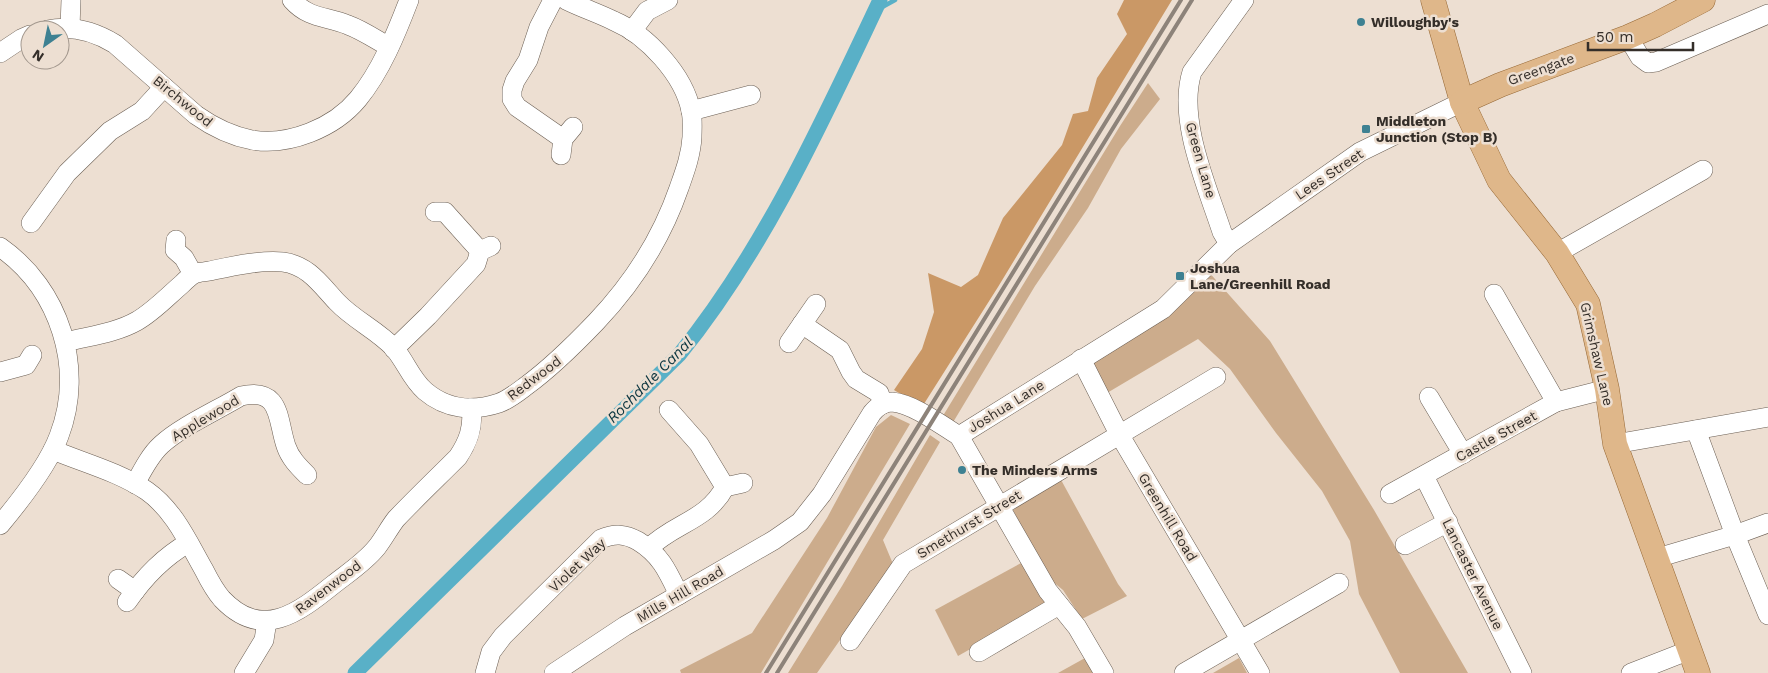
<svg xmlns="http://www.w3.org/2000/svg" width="1768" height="673" font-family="'Work Sans',sans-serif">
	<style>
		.green { fill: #ccac8c }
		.forest { fill: #ca9866 }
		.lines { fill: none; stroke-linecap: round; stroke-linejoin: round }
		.stream { stroke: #59b0c7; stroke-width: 4.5 }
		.canal { stroke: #59b0c7; stroke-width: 15 }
		.minor-casing { stroke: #6b5f54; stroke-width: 20 }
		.major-casing { stroke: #966835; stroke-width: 25 }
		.minor { stroke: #fff; stroke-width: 19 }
		.major { stroke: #dfb78a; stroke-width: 24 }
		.rail { stroke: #8d837a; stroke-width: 4 }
		.poi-dot { fill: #3e8192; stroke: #eddfd2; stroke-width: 2 }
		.labels { text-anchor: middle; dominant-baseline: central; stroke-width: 5; stroke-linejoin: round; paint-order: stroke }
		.poi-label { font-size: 14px; font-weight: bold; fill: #342e29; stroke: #eddfd2; text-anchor: start }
		.street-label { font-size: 14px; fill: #342e29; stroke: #eddfd2 }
		.water-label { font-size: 15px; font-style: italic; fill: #09343e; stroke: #eddfd2 }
	</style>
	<rect width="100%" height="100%" fill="#eddfd2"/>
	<g class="green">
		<polygon points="1148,83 1160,99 1121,149 1088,208 1035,286 952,424 941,419 1120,126"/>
		<polygon points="1207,270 1270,341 1374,510 1468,673 1400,673 1359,594 1350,541 1322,491 1276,433 1230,369 1198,339 1107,393 1088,366"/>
		<polygon points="891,415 910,424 761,673 681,673 680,670 752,633 827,518 876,427"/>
		<polygon points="930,435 940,442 883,540 893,564 817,673 788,673 842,586"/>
		<polygon points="1060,478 1118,584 1127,596 1082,619 1063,590 1047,577 1013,510"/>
		<polygon points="1023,562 1048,605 958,656 935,610"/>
		<polygon points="1085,658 1096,673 1058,673"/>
		<polygon points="1239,658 1247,673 1213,673"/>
	</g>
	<polygon class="forest" points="1124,0 1172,0 998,287 922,407 894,390 922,349 934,312 928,273 961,287 978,275 1003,218 1062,145 1073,114 1088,111 1097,78 1127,34 1117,14"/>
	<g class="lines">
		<polyline class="stream" points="875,11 895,0"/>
		<path class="canal" d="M355,673L679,355C765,249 822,122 880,0"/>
		<defs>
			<g id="minor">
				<path d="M292,0C309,19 326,16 348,25C362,30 375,39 389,47"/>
				<polyline points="553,0 539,27 528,60 515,81 512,90 512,99 517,107 563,139"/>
				<polyline points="70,28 71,0"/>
				<path d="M47,30C71,25 94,31 115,44L196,115C213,127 231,136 252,140C289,146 334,128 358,99C381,71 396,34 409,0"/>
				<polyline points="632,31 647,11 668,0"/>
				<polyline points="1628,37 1640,57 1648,63 1656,62 1768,14"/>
				<polyline points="0,53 21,39 30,35"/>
				<polyline points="691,111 751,95"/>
				<polyline points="561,155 563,139 573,127"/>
				<polyline points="435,212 445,212 480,251"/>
				<polyline points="31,223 67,173 110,131 142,111 164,87"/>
				<polyline points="176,240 175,250 184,258 193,274"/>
				<path d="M1229,244L1222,232C1207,186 1177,119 1192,72L1244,0"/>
				<path d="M0,247C60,289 85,368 59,436C48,466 20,501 0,525"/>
				<polyline points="1557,253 1703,170"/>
				<polyline points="1494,294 1556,402"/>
				<polyline points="802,324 840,350 851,372 856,379 879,393 883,404"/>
				<path d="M66,342C89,336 116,333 137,321C153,312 167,297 182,284C185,281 190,276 194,274C198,272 205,272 209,271C233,266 259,260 283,262C308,265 321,285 337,302C354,320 377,330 394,348C406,362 411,379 425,391C446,409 472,412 499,403C508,400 518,392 526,386C552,367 574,345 596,322C634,282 661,240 679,188C685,171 691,155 692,137C692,129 693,119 691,111C684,75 647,35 614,21C598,13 582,8 566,0"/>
				<polyline points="789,343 816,304"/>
				<polyline points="394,349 428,316 476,264 480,251 491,246"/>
				<polyline points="1081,359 1119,434 1260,673"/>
				<polyline points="0,372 26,365 32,355"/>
				<polyline points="1429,397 1463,454"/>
				<polyline points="1696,430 1735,535 1768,615"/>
				<polyline points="959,436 1163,309 1229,244 1360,152 1462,102"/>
				<polyline points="959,436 1048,591 1077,627 1104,673"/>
				<polyline points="1615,444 1768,417"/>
				<path d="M53,450C84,463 119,472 147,491C174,510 188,542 204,570C209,580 215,591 222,599C262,641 298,613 334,584C348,573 365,562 377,547C384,538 389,528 396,519C416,498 437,478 458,457C468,442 474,427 471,408"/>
				<polyline points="1424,476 1522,673"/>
				<path d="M135,484C142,471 150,455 161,445C180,427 218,410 241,396C282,387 277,420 286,446C290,458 298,466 307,475"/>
				<polyline points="725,487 743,483"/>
				<polyline points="1390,494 1556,402 1607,389"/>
				<polyline points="1405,545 1448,522"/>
				<path d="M649,548C674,523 707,521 725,487L699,444L669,410"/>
				<polyline points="1657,558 1735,535 1768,523"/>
				<polyline points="118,579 135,591"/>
				<path d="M127,602C144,577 162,558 188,543"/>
				<polyline points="850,641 903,564 1216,377"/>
				<polyline points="979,652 1059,605"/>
				<polyline points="244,673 264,640 267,621"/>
				<path d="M485,673L491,652L503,636L601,539C615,533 625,534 638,541C661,555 668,572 679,595"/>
				<path d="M554,673L625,626L774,540L800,522L822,494L872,413C877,407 884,402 892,402C914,404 941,425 959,436"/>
				<polyline points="1184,673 1339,583"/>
				<polyline points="1631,673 1690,650"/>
			</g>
			<g id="major">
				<polyline points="1433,0 1462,102 1499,180 1557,253 1588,304 1607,389 1615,444 1698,673"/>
				<polyline points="1462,102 1500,85 1628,37 1655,25 1703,0"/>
			</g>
		</defs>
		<use href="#minor" class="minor-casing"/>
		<use href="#major" class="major-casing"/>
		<use href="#minor" class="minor"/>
		<use href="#major" class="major"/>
		<g class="rail">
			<polyline points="766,673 1181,0"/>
			<polyline points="777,673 1192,0"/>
		</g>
	</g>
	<g class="poi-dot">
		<circle cx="1361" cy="22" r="5"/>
		<rect x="1361" y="124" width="10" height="10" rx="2.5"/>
		<rect x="1175" y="271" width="10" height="10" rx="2.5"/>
		<circle cx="962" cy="470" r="5"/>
	</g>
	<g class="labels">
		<g class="poi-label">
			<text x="1371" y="22">Willoughby's</text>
			<text x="1376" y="121">Middleton<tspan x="1376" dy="16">Junction (Stop B)</tspan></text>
			<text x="1190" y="268">Joshua<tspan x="1190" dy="16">Lane/Greenhill Road</tspan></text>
			<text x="972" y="470">The Minders Arms</text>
		</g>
		<g class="street-label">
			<text transform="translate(1541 69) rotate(-20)">Greengate</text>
			<text transform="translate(183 101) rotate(39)">Birchwood</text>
			<text transform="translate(1201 160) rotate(74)">Green Lane</text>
			<text transform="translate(1329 174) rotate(-34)">Lees Street</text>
			<text transform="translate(1597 354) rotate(77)">Grimshaw Lane</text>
			<text transform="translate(534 378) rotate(-37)">Redwood</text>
			<text transform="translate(1006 406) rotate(-32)">Joshua Lane</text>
			<text transform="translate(205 418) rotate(-31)">Applewood</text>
			<text transform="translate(1496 436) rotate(-29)">Castle Street</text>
			<text transform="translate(1168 517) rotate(59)">Greenhill Road</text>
			<text transform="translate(969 524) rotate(-31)">Smethurst Street</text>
			<text transform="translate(577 565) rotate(-43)">Violet Way</text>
			<text transform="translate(1473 574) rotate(64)">Lancaster Avenue</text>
			<text transform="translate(328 587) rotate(-37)">Ravenwood</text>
			<text transform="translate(680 594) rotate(-30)">Mills Hill Road</text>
		</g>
		<g class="water-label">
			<text transform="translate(650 380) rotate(-45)">Rochdale Canal</text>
		</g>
	</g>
	<g transform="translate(45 45) rotate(213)"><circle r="24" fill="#eddfd2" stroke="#a3988e"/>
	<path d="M0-4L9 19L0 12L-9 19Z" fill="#3e8192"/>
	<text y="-8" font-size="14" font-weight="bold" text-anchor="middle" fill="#342e29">N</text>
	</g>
	<path d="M1588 42v8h105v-8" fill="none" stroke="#342e29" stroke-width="2.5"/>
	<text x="1596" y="42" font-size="15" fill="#342e29" stroke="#eddfd2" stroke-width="4" paint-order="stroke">50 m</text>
</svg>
